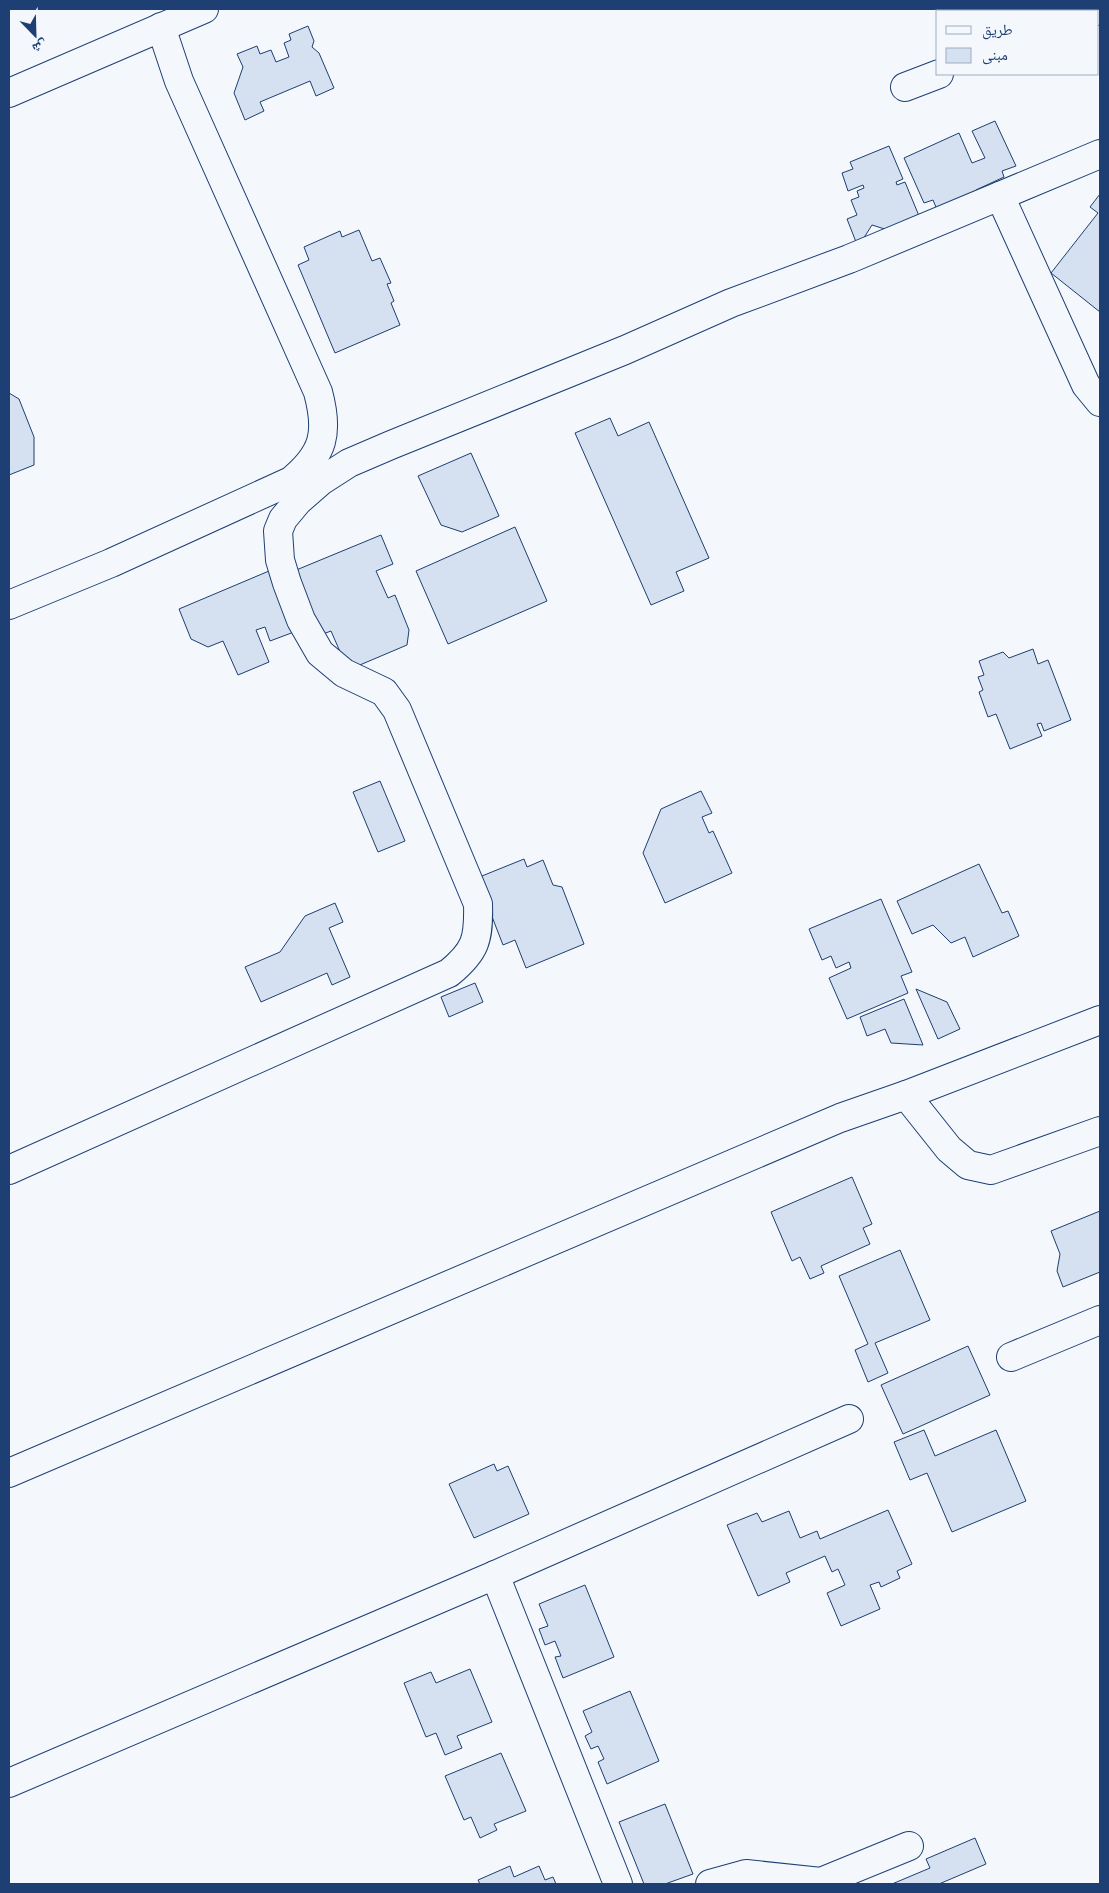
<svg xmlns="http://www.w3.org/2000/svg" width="1109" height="1893" font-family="Arial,'Noto Naskh Arabic',sans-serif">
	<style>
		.building { fill: #d5e0f0; stroke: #1d3f73 }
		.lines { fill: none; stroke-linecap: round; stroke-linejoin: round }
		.street-casing { stroke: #1d3f73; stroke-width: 30 }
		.street { stroke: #f4f7fb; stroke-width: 28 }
	</style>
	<rect width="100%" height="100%" fill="#f4f7fb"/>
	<g class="building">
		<polygon points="308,26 314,41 312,47 319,53 334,88 316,96 310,81 260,102 264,111 245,120 234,93 243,67 237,54 257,46 260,54 271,50 276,62 289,57 284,43 291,40 289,34"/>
		<polygon points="995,121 1016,166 1002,171 1004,177 976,190 978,194 938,212 933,200 924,203 904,158 959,133 972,163 985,158 972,131"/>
		<polygon points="889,146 903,179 896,182 897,185 905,182 924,228 894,232 872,225 858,247 847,219 857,215 851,200 859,197 857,191 864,188 863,185 848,191 842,173 853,169 850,162"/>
		<polygon points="1100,194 1100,312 1051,273 1098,213 1090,207"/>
		<polygon points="359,230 372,261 380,258 391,283 387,284 394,301 391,303 400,325 335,353 298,265 309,260 304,247 340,231 342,237"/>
		<polygon points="9,393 19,399 34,437 34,465 9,475"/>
		<polygon points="610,418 618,436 649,422 709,558 676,572 684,591 651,605 575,433"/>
		<polygon points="471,453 499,516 462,532 441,525 418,476"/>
		<polygon points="515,527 547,601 448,644 416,571"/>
		<polygon points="381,535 393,564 376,571 388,598 395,595 409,630 407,645 348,670 331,631 315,637 289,573"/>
		<polygon points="269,571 294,632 270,641 265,627 256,630 269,662 238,675 223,641 208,647 191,639 179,609"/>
		<polygon points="1033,649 1038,664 1048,660 1071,720 1044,731 1041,723 1037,724 1042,736 1010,749 996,714 988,717 979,692 983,690 978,677 984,675 979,661 1003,652 1009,658"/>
		<polygon points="380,781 405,841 378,852 353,792"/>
		<polygon points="701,791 712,813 702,817 709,833 713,831 732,873 665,903 643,853 661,809"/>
		<polygon points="524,859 527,867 543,860 553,885 562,887 584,944 526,968 515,940 503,945 477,878"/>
		<polygon points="979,864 1002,913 1008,911 1019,936 973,957 965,937 951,943 933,925 912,934 897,901"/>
		<polygon points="881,899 912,972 901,976 908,993 847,1019 829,978 851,968 849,962 836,968 831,956 822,960 809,929"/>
		<polygon points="335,903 343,922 329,928 350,977 332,985 327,973 261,1002 245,967 280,952 305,916"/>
		<polygon points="475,983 483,1002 449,1017 441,997"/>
		<polygon points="916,989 947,1002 960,1029 938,1039"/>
		<polygon points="904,999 923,1045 891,1043 885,1029 867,1036 860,1017"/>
		<polygon points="852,1177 872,1224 863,1228 870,1244 821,1266 824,1273 810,1279 800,1257 792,1261 771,1212"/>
		<polygon points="1100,1211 1100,1272 1063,1287 1057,1271 1060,1254 1051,1231"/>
		<polygon points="900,1250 930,1320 875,1343 888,1373 868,1382 855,1350 868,1344 839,1276"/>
		<polygon points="968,1346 990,1395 903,1434 881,1385"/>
		<polygon points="924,1430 935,1456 996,1430 1026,1501 952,1532 927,1473 910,1480 894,1442"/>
		<polygon points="494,1464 497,1471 508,1466 529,1514 474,1538 449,1484"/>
		<polygon points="888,1510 912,1564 897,1571 900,1578 881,1587 879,1582 870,1585 880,1609 841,1626 827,1593 845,1585 838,1569 832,1572 825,1556 786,1573 790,1582 758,1596 727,1525 757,1513 762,1522 789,1511 800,1538 817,1531 820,1539"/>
		<polygon points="585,1585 614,1657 563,1678 555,1657 561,1656 555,1641 545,1645 539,1629 548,1626 539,1604"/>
		<polygon points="470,1669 492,1722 457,1736 462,1748 445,1755 436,1733 426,1737 404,1683 431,1672 436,1683"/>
		<polygon points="630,1691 659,1761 607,1784 598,1762 604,1759 598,1746 591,1749 585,1736 592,1732 583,1711"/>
		<polygon points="501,1753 526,1811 494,1824 497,1830 480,1838 471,1817 464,1820 445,1776"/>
		<polygon points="665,1804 693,1874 665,1884 644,1884 619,1822"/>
		<polygon points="975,1838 986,1864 939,1884 892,1884 930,1868 926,1859"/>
		<polygon points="510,1866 514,1877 539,1866 545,1880 553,1877 556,1884 480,1884 478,1880"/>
	</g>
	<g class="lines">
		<defs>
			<g id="street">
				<polyline points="1096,11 1100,9"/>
				<polyline points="905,87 939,74"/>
				<polyline points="9,93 204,9"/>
				<polyline points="1000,196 1086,385 1100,402"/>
				<path d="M9,605L111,563L291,481C324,454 329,433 318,392L179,81L161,27"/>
				<polyline points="906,1095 1100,1020"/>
				<path d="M9,1170L449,973C476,951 479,939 478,904L397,710L384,692L344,673L320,653L301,620L287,583L280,560L278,531L283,519L298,501L321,481L349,463L391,445L625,350L731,303L849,259L1100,154"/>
				<polyline points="1011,1357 1100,1320"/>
				<polyline points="9,1473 840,1118 906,1095 949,1149 968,1165 991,1170 1100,1131"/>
				<polyline points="495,1575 618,1884"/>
				<polyline points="9,1783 495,1575 849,1419"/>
				<polyline points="710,1884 746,1874 821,1882 909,1846"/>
			</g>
		</defs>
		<use href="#street" class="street-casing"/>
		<use href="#street" class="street"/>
	</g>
	<rect width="1109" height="1893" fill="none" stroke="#1d3f73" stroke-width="20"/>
	<rect x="936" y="10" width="162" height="65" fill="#f4f7fb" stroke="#9eadc5"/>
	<rect x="946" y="26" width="25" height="8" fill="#f4f7fb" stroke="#9eadc5"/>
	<text x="982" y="35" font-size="15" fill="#1d3f73">طريق</text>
	<rect x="946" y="48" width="25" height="15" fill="#d5e0f0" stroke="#9eadc5"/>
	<text x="982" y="60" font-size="15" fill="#1d3f73">مبنى</text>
	<g transform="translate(35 35) rotate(157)" stroke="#f4f7fb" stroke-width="4" paint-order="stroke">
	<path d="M0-4L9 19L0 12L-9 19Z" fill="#1d3f73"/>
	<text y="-8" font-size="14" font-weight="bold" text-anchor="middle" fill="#1d3f73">ش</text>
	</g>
</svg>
